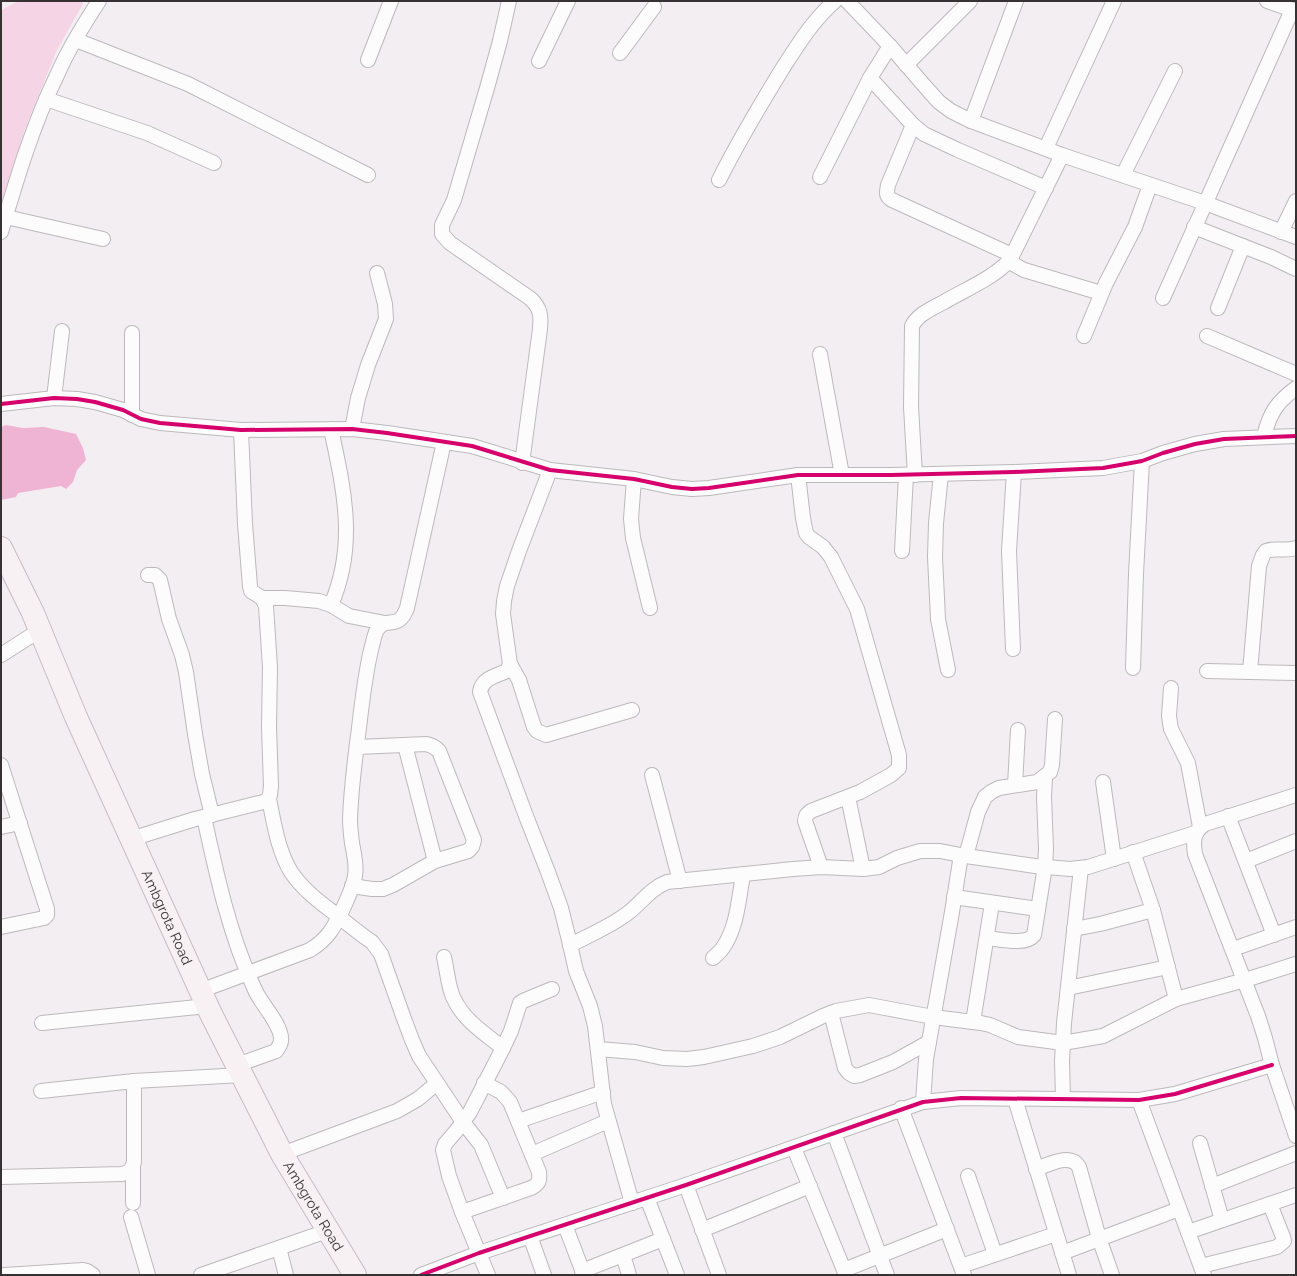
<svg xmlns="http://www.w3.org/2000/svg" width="1297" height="1276" font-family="Raleway,sans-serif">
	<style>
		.green { fill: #f5d4e5 }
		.water { fill: #efb4d4 }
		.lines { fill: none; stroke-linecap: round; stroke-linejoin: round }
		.minor-casing { stroke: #bdb9bb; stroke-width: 16 }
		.primary-casing { stroke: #c8bbc2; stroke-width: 24 }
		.minor { stroke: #fdfcfd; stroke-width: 14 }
		.primary { stroke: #f7f1f4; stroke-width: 22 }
		.cycleway-casing { stroke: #fffafd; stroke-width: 6 }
		.cycleway { stroke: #d6006c; stroke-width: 4 }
		.labels { text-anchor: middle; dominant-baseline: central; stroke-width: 3; stroke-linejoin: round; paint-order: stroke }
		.street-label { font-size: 14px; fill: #363133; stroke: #fffafd }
	</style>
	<rect width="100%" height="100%" fill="#f3eef1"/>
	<polygon class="green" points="19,1 81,1 83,4 57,50 25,129 1,206 1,10"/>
	<polygon class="water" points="6,425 23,428 44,427 76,434 83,448 86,460 77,470 73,482 66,489 61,486 18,493 16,497 1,500 1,427"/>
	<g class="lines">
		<defs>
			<g id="minor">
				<path d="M509,1L500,41L487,88L454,200L442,225V234L450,243L531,299C541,309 541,316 540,329L522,463"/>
				<polyline points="847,1 890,46 929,91 939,102 951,111 971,121 1062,155 1205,203 1296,237"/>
				<polyline points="1267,1 1296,11"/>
				<polyline points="76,40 188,84 368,175"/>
				<polyline points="620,53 654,7"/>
				<polyline points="368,60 391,1"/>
				<polyline points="539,61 568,1"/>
				<polyline points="906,65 970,1"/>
				<polyline points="870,78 913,125 924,134 958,150 1046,188"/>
				<polyline points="46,99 147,133 214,163"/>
				<polyline points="971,121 1016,1"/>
				<path d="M913,125L888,185C887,192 885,196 892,200L1012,255"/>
				<polyline points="1046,148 1114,1"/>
				<polyline points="1123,175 1175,71"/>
				<polyline points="820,177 870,78 890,46"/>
				<path d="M719,180C738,142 759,107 781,71C797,46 812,21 835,1"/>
				<polyline points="6,217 103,239"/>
				<polyline points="1194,227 1271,257 1296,269"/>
				<path d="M1,232C17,178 33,124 58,73C69,48 84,24 99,1"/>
				<polyline points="1281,232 1296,201"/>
				<polyline points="1010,260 1015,265 1024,270 1101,293"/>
				<polyline points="1163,298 1292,10"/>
				<polyline points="1218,308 1243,246"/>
				<polyline points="1084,336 1106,283 1135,227 1150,185"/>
				<polyline points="1207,336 1296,374"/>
				<polyline points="820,354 842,475"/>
				<polyline points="54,398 62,331"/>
				<polyline points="1,404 54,398 77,399 95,402 123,410 141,419 160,423 241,430 352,429 387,433 472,446 550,470 634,479 672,487 692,489 709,488 798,475 891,475 1014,472 1103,468 1142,461 1163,453 1195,444 1224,439 1296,436"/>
				<polyline points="132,415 132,333"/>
				<polyline points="352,429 358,398 368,365 386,319 385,304 377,273"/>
				<path d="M1264,436C1270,413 1276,403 1296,388"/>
				<path d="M550,470L519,551L507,586L504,601L503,614L510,664L507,671C496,676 482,678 480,692L526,816L548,872L561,908L569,940L576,971L590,1006L595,1026L604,1104L632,1203"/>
				<polyline points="941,474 936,523 935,557 938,619 948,670"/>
				<path d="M798,475L803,518L806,533L809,537L823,547L831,557L857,609L899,755V768L891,775L860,792L811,811C807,814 805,816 805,821L821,867"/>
				<path d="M915,475L911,407L912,326C918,314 933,308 944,302C966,289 992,279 1010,260L1062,155"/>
				<polyline points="634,479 631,519 633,538 650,608"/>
				<polyline points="902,551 906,475"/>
				<polyline points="148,575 155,575 160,580 169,619 182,655 186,672 195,734 202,774 212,815"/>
				<polyline points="262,598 285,598 319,601 331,605 349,616 385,623"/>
				<path d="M331,605C357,545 344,490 331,429"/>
				<polyline points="1013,649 1009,551 1014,472"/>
				<polyline points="1,655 40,630"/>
				<polyline points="510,664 519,680 534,727 537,731 546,735 632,710"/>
				<polyline points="1133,668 1136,574 1142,461"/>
				<polyline points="1207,671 1296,673"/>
				<path d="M1250,672L1259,566L1263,555L1266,551C1276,547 1286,552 1296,548"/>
				<polyline points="1171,688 1169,716 1171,729 1188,763 1200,827"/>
				<polyline points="405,745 435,861"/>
				<polyline points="1,765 47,909 47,915 44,918 1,927"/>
				<polyline points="652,775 680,881"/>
				<polyline points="1103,782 1114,859"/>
				<polyline points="1015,785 1018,730"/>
				<path d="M1296,795L1205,824C1193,832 1193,841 1195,854L1258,1016L1265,1038L1272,1065L1296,1136"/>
				<polyline points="848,797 863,869"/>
				<path d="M269,799C274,823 278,851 291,872C304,891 321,903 338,916C349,925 360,934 372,942L381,954L403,1016L412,1040L419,1056L463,1122L481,1145L503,1198"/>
				<polyline points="1228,816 1274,935"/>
				<path d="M204,817C217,877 230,937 256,992C263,1006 279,1022 281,1037C282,1043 279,1047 276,1051L237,1065"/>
				<polyline points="1,827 20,823"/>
				<polyline points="131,839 195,819 267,801 270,795 271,786 269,727 270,667 266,606 262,598 251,591 250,586 245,524 241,430"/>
				<polyline points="1133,852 1153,910 1176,999"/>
				<polyline points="966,856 978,812 985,797 991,792 999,788 1037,782 1050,772 1052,765 1055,719"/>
				<polyline points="1246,861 1296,841"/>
				<path d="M352,886L372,889H383L393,885L435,861L468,851L472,847L474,840L439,751C435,747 432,745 426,744L357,747"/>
				<polyline points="954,897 1038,909"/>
				<polyline points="1074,929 1100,924 1153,910"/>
				<path d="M987,938C999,939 1026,946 1034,935L1045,866L1046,849L1044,797L1045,777"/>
				<path d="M570,945C590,935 611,926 628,913C642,902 650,889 667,882L793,869L821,867L863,869L879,867L897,858L920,851H940L966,856L1035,866L1070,869L1088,867L1195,833"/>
				<polyline points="1233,949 1296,927"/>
				<path d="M444,957C447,970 448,985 453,997C463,1020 484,1033 503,1048"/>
				<path d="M713,958C716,955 720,952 722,949C737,929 739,898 743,874"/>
				<polyline points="1068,988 1168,967"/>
				<path d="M200,991L310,950C318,945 325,939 330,932C338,921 353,889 355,876C357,865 354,854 352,843C351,835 350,827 350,819C351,789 355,758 359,728C362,702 365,675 371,650C373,643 374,635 377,630C386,615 398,632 407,608L444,442"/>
				<polyline points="831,1013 845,1068 849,1073 854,1076 860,1075 893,1062 929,1042"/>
				<polyline points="973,1022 992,903"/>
				<polyline points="42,1023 207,1006"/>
				<polyline points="598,1049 635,1052 663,1058 687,1059 704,1057 753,1046 780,1037 823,1016 836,1011 869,1005 933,1017 981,1023 990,1025 1018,1037 1063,1043 1103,1036 1176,999 1245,980 1296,964"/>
				<polyline points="41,1091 134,1081 242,1075"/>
				<polyline points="1015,1099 1069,1275"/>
				<polyline points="1063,1099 1062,1061 1064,1023 1081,868"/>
				<polyline points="1139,1100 1204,1275"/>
				<polyline points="923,1102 926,1059 952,912 961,855"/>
				<polyline points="901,1108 964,1275"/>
				<polyline points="518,1121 603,1092"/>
				<polyline points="834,1133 887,1275"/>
				<polyline points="1200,1143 1222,1220"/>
				<polyline points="794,1148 846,1275"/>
				<polyline points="282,1154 397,1111 418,1099 437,1083"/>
				<polyline points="532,1154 608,1121"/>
				<polyline points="133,1168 133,1203"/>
				<path d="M1036,1169C1048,1165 1071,1152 1079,1167L1099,1238L1112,1275"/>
				<polyline points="968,1176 995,1254"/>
				<path d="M1,1177L122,1174C129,1172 132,1170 134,1162V1081"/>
				<polyline points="686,1185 719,1275"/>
				<polyline points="1212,1186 1296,1153"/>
				<polyline points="647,1198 677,1275"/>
				<path d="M462,1212L531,1188C539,1184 540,1181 539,1172L510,1102L501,1092L484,1083"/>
				<polyline points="131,1217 148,1275"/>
				<polyline points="565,1225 584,1275"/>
				<polyline points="702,1230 810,1186"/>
				<polyline points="1188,1232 1296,1195"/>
				<polyline points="530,1236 544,1275"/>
				<polyline points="279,1248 286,1275"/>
				<polyline points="1062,1253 1179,1209"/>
				<polyline points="623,1255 629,1275"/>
				<polyline points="961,1266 1056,1234"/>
				<polyline points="1201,1266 1277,1247 1284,1241 1283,1237 1270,1204"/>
				<polyline points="844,1270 947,1229"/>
				<polyline points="582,1271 663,1239"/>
				<polyline points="5,1275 83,1270 87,1271 93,1275"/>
				<polyline points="201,1275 327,1231"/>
				<polyline points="421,1275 479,1253 686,1185 923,1102 961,1098 1139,1100 1175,1094 1272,1065"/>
				<polyline points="488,1275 462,1212 449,1176 443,1150 445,1144 457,1130 470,1112 503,1048 511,1031 520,1003 523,1001 552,989"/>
			</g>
			<g id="primary">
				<path id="s1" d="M1,548L33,613L76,717L211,1014L282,1154L355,1275"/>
			</g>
		</defs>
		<use href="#minor" class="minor-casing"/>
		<use href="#primary" class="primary-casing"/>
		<use href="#minor" class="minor"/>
		<use href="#primary" class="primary"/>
		<defs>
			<g id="cycleway">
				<polyline points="1,404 54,398 77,399 95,402 123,410 141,419 160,423 241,430 352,429 387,433 472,446 550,470 634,479 672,487 692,489 709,488 798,475 891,475 1014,472 1103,468 1142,461 1163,453 1195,444 1224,439 1296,436"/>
				<polyline points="421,1275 479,1253 686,1185 923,1102 961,1098 1139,1100 1175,1094 1272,1065"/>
			</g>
		</defs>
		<use href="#cycleway" class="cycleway-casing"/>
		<use href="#cycleway" class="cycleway"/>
	</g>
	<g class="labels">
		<g class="street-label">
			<text stroke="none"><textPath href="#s1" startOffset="405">Ambgrota Road</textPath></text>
			<text stroke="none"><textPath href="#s1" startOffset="729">Ambgrota Road</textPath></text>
		</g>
	</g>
	<rect width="1297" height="1276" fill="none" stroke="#363133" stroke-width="4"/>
</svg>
